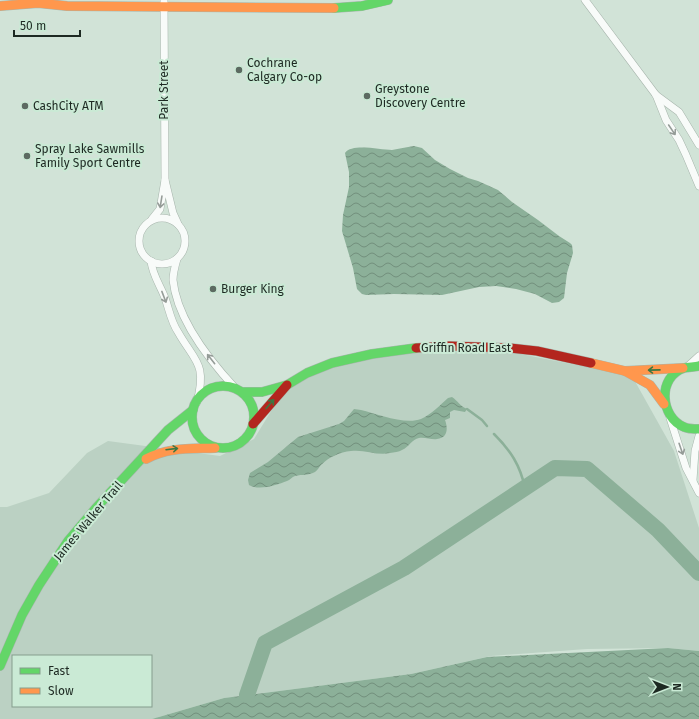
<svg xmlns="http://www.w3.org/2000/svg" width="699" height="719" font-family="'Fira Sans',sans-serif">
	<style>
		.green { fill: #bbd1c3; fill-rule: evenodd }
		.water { fill: url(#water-waves) }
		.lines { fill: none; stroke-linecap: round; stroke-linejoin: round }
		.stream { stroke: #8cb099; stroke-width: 2.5 }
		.river { stroke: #8cb099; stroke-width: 16 }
		.street-casing { stroke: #a7b5ac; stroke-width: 8 }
		.fast-casing { stroke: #a7b5ac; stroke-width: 10 }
		.slow-casing { stroke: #a7b5ac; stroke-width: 10 }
		.jam-casing { stroke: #a7b5ac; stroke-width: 10 }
		.street { stroke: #f8fbf9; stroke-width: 7 }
		.fast { stroke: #63d668; stroke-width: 9 }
		.slow { stroke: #ff974d; stroke-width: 9 }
		.jam { stroke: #b3261e; stroke-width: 9 }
		.oneway { stroke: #959c98 }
		.oneway2 { stroke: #3c7742 }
		.poi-dot { fill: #5c6a61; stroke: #caead5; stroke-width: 1.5 }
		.labels { text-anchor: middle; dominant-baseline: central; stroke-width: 4; stroke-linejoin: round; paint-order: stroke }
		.poi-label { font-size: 12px; fill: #1d2922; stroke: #caead5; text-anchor: start }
		.street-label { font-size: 12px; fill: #1d2922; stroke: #caead5 }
	</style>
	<defs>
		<pattern id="water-waves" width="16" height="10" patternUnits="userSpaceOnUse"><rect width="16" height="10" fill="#8cb099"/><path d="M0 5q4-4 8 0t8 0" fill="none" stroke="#728f7c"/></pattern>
	</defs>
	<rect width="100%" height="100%" fill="#d1e3d7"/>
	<path class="green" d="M480,346L632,376L674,451L699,528V651L668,648L587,649L491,656L411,674L224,698L152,719H0V507H7L49,493L87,453L108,441L220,456L254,439L287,385L350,359ZM13,656H151V706H13Z"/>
	<g class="water">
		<path d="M414,146L422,148L435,160L450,169L468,178L478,181L498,190L512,202L538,220L559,236L570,243L572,245L573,253L567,273L564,298L559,302L552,303L535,294L516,289L496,286L479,287L442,295L394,294L366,295L362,294L357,289L353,268L342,231L343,215L349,187V172L345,153C352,143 380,150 392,150C399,149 406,147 414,146Z"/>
		<path d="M452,397C458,401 460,406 467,409L465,412L454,410L450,412V418L445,420C448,428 448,438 437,439C432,440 425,437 419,438C412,439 409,447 402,450C399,452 394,452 390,453C377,456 364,449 351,451C340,452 329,457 321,465C319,467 318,470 315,472C307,476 303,474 295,476C292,477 290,480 287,481C277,485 259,491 249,485L248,480L250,473L268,462L298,437L339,424L344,421L354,409L361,410C377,414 405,425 421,419C432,414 440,405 448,398Z"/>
		<polygon points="668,648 699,651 699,719 152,719 224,698 411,674 487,657"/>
	</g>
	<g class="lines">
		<g class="stream">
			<polyline points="467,409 482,420 487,426"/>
			<path d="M494,434C511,451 520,465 525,488"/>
		</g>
		<polyline class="river" points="247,695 265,643 404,568 555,468 587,469 658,530 699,573"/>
		<defs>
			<g id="street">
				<polyline points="164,0 165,180"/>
				<polyline points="585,0 656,95 666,120 679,140 686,155 699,186"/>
				<polyline points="656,95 679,112 699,145"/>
				<circle cx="162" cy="241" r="23"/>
				<polyline points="152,219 160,209 165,180 173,213 178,224"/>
				<path d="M177,259C175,266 173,273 173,280C177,320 210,361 236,389"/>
				<path d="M151,261C152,274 160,285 165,298C169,309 171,322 178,332C195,362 207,363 197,402"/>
				<polyline points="688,366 699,356"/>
				<polyline points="670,418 686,468 699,493"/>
				<polyline points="693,480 695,451 699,436"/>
			</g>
			<g id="fast">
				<polyline points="334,8 362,6 388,0"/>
				<path d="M699,366C694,367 688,367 684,368C657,377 660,417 684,427C688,429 694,429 699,429"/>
				<circle cx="223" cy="417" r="31"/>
				<polyline points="243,392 262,392 287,385 307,373 332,363 372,354 416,348"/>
				<polyline points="0,666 22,615 39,585 68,541 96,508 168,430 193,410"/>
			</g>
			<g id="slow">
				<polyline points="0,6 38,3 67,6 334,8"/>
				<polyline points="591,363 625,371 683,368"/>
				<polyline points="625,371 650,385 664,404"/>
				<path d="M146,459C168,447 191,449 215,448"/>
			</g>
			<g id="jam">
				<polyline points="416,348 449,346 510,348 537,351 591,363"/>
				<polyline points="253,424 287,385"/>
			</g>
		</defs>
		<use href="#street" class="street-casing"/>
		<use href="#fast" class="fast-casing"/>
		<use href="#slow" class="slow-casing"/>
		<use href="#jam" class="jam-casing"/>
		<use href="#street" class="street"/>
		<use href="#fast" class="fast"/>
		<use href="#slow" class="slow"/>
		<use href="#jam" class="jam"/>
	</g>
	<defs><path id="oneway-shaft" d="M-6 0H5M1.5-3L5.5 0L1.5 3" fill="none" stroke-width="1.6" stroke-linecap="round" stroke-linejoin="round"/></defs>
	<g class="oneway">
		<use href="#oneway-shaft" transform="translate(672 130) rotate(56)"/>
		<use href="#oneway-shaft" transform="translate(161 202) rotate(99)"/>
		<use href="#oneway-shaft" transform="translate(164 297) rotate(69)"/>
		<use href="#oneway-shaft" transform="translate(211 359) rotate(-128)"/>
		<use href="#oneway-shaft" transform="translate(681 449) rotate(71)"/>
	</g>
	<g class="oneway2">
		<use href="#oneway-shaft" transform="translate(654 370) rotate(179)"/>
		<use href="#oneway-shaft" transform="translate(270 404) rotate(-49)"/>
		<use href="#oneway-shaft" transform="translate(172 449) rotate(-7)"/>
	</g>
	<g class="poi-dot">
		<circle cx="239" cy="70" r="4"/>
		<circle cx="367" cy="96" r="4"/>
		<circle cx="25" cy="106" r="4"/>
		<circle cx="27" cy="156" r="4"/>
		<circle cx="213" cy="289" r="4"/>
	</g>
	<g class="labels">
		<g class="poi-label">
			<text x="247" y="63">Cochrane<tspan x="247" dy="14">Calgary Co-op</tspan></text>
			<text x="375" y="89">Greystone<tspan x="375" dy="14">Discovery Centre</tspan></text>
			<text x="33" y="106">CashCity ATM</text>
			<text x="35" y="149">Spray Lake Sawmills<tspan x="35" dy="14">Family Sport Centre</tspan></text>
			<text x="221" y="289">Burger King</text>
		</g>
		<g class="street-label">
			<text transform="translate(164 90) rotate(-90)">Park Street</text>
			<text x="466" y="348">Griffin Road East</text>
			<text transform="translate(88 521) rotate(-50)">James Walker Trail</text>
		</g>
	</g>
	<rect x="12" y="655" width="140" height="52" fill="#caead5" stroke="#859d8d"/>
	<rect x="20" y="668" width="20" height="6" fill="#63d668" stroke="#859d8d"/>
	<text x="48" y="675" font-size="12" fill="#1d2922">Fast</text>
	<rect x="20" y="688" width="20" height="6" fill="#ff974d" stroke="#859d8d"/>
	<text x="48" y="695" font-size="12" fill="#1d2922">Slow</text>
	<g transform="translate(667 687) rotate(90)" stroke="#caead5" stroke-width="3" paint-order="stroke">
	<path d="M0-3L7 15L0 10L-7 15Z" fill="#1d2922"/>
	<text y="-6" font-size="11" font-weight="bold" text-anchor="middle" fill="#1d2922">N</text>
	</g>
	<path d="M14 30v6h66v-6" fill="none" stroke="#1d2922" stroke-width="2"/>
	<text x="20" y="30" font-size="12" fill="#1d2922" stroke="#caead5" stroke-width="3" paint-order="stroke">50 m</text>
</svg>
